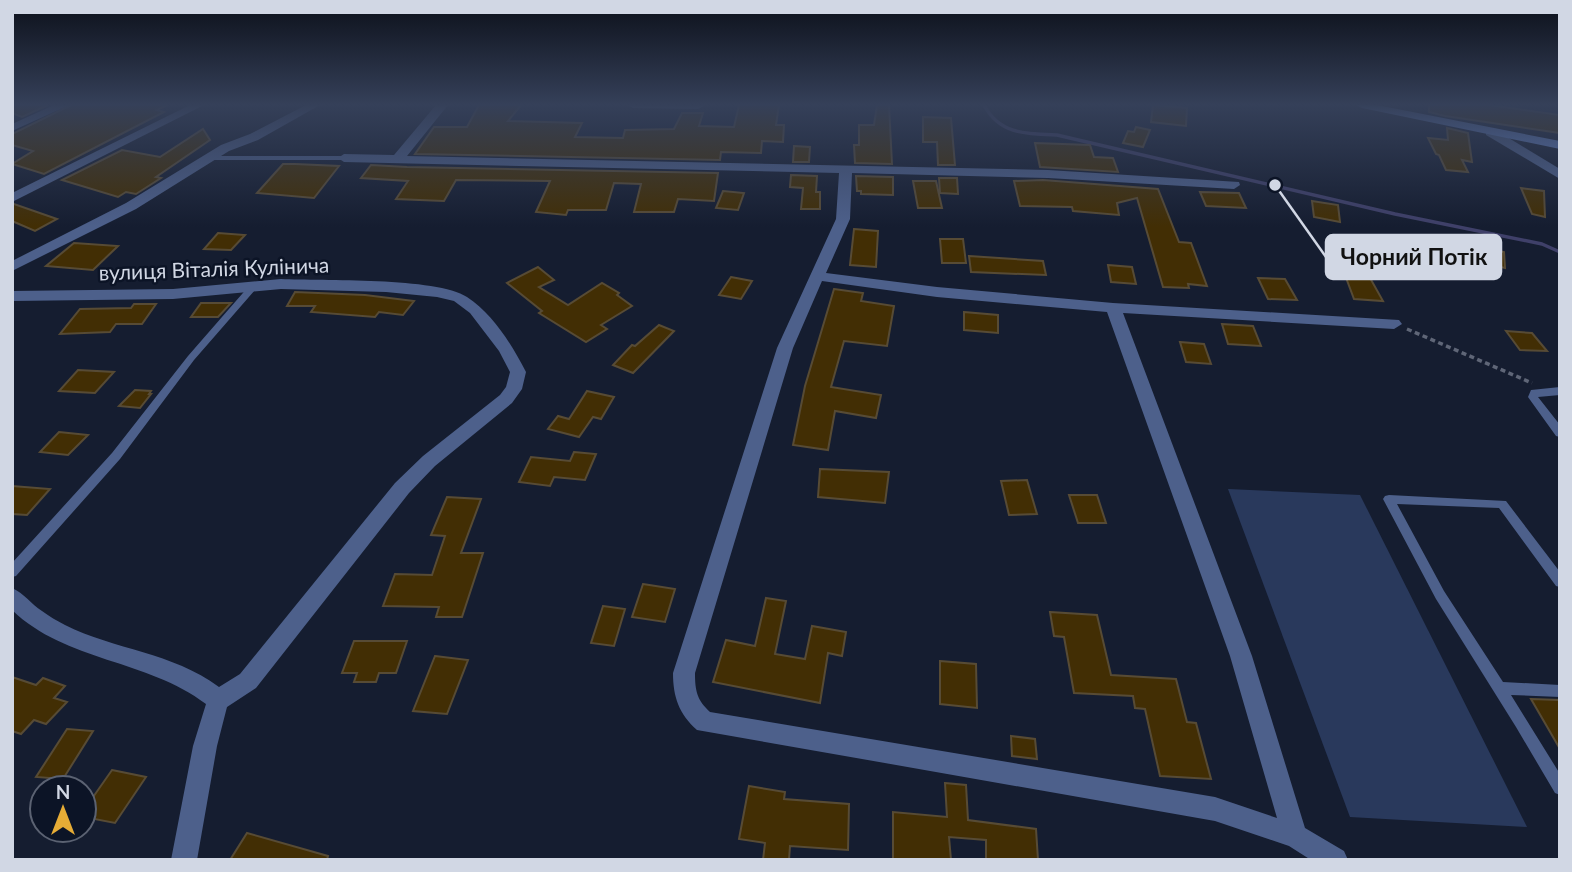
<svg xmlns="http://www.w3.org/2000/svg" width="1572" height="872" font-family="Lato,sans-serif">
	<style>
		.green { fill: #29395c }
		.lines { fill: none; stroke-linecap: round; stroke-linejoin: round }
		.stream { stroke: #3f4069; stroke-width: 3.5 }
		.building { fill: #422e04; stroke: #574b35; stroke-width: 2 }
		.path { stroke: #5f6677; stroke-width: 3.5; stroke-dasharray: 5 3.5; stroke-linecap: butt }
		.lane { fill: #4d608b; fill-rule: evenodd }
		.street { fill: #4d608b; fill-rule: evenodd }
		.secondary { fill: #6685ca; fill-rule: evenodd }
		.labels { text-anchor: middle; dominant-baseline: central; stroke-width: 5; stroke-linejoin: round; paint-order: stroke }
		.street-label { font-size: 21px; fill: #d1d7e4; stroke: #0c1426 }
		.leader { fill: none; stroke: #d1d7e4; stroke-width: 2.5 }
		.callout-dot { fill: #d1d7e4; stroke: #0c1426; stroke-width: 2.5 }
		.callout { fill: #d1d7e4; stroke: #d1d7e4; stroke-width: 2.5 }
		.callout-label { font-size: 23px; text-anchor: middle; font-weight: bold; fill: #111 }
	</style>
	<rect width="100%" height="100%" fill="#151d30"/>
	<polygon class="green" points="1228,489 1360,495 1527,827 1350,817"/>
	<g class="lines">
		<path class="stream" d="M984,105C1000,135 1027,134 1057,135L1395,214L1542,244L1560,252"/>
	</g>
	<g class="building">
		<polygon points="12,105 48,105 22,117 12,113"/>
		<polygon points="71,105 167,105 157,110 164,112 44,174 12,164 33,151 12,145 12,134"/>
		<polygon points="479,105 521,105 508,121 582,123 575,137 623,138 625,130 674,129 682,113 703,113 699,126 734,127 739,105 779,105 776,125 784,125 783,142 762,141 761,153 721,152 720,160 415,154 434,127 467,127"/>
		<polygon points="877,105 889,105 892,164 855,163 854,145 859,145 859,125 874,125"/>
		<polygon points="1153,105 1187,108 1186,126 1151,122"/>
		<polygon points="1429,105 1489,105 1560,115 1560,133 1445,116 1429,112"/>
		<polygon points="923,117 951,118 955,165 938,165 937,142 923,142"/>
		<polygon points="1136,127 1150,130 1143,147 1123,143 1128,131 1134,132"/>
		<polygon points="1447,128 1468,133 1472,162 1462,160 1468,172 1446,170 1439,155 1436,154 1428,138 1448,140"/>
		<polygon points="203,129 210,140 156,177 161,178 136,194 126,192 118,197 62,180 122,150 160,157"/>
		<polygon points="1035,143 1090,145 1094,157 1113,158 1118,172 1040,167"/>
		<polygon points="794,146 810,147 809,162 793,162"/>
		<polygon points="283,164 295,164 339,166 314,198 257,193"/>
		<polygon points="371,165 407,167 718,173 714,201 678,199 674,212 634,212 641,184 614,183 606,210 568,210 566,215 536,212 550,181 456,180 444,201 396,199 408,181 361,178"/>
		<polygon points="791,175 817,176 816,192 820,192 820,209 801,209 803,188 790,187"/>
		<polygon points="856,176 893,177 893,195 861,194 861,191 857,191"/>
		<polygon points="939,178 957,178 958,194 940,193"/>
		<polygon points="1043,180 1158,189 1179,242 1191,243 1207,286 1188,284 1189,288 1163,287 1137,198 1117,203 1119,215 1073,211 1072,207 1020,206 1014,181"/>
		<polygon points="913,181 936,181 942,208 918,208"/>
		<polygon points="1521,188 1544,191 1545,217 1532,214"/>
		<polygon points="723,191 744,193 738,210 716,208"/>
		<polygon points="1200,192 1239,193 1246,208 1206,206"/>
		<polygon points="1312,201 1338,205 1340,222 1314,217"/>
		<polygon points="12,204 14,204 57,219 35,231 12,221"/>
		<polygon points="854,229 878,231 876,267 850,265"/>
		<polygon points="218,233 245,235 231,250 204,249"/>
		<polygon points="940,239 963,239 966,263 942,263"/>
		<polygon points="74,243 118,246 93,270 46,266"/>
		<polygon points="1485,248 1504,252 1505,268 1487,264"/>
		<polygon points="969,256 1043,261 1046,275 971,272"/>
		<polygon points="1108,265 1132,267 1136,284 1111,282"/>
		<polygon points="538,267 554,280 539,287 568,305 602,283 619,293 617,295 632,306 601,325 607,329 586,342 539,313 542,311 507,283"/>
		<polygon points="1342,267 1365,269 1383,301 1354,299"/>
		<polygon points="731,277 752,281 741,299 719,295"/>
		<polygon points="1258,278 1285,279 1297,300 1268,299"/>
		<polygon points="834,289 863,293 861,301 894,306 887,346 844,341 831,387 881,395 876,418 835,411 828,450 793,445 805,386"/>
		<polygon points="295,292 365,295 414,301 403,315 379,312 375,317 311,312 315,306 287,306"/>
		<polygon points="201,303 231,303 218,317 191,317"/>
		<polygon points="134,304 156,304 142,324 116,324 110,332 60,334 80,309 131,308"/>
		<polygon points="964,312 998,315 998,333 964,330"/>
		<polygon points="1222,324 1253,326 1261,346 1228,344"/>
		<polygon points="659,325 674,331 633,373 613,365 632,345 635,346"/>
		<polygon points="1506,331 1532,333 1547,351 1520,350"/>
		<polygon points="1180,342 1204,344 1211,364 1186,362"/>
		<polygon points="78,370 114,372 95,393 59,391"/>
		<polygon points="135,390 151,391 149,394 151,394 140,408 119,406"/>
		<polygon points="587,391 614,397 601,419 593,417 579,437 548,429 558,416 569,419"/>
		<polygon points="59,432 88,435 68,455 40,452"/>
		<polygon points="574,452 596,454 585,480 554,477 550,486 519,482 531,457 570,461"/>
		<polygon points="820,469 889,472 885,503 818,497"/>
		<polygon points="1027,480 1037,514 1009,515 1001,481"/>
		<polygon points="12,486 50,489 27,515 12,514"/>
		<polygon points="1069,495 1097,495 1106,523 1078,523"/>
		<polygon points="447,497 481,499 461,553 483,553 462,617 436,617 439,607 383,606 395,574 432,575 445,536 431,535"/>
		<polygon points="643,584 675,589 665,622 632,617"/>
		<polygon points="766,598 786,601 775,654 805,659 812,626 846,632 842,656 828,653 820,703 713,682 726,640 755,646"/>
		<polygon points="603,606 625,609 614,646 591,643"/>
		<polygon points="1050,612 1097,615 1111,675 1176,679 1187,722 1196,723 1211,779 1160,776 1145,709 1135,708 1133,696 1074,693 1064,637 1054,636"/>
		<polygon points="354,641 407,641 396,673 379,673 376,682 354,682 357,673 342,673"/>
		<polygon points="435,656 468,660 447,714 413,711"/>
		<polygon points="940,661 976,664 977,708 940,704"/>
		<polygon points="12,677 36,685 43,678 65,686 54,698 67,702 46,724 34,720 21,734 12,731"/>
		<polygon points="1531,699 1560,700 1560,749"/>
		<polygon points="67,729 93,731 63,779 36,777"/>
		<polygon points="1011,736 1035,739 1037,759 1012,756"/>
		<polygon points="112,770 146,777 115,823 84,817 84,810"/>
		<polygon points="945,783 966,785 968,820 1036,829 1038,860 986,860 986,840 949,837 951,860 893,860 893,812 947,817"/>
		<polygon points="749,786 785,792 784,799 849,804 848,850 790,846 789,860 763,860 765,843 739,839"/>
		<polygon points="247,833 328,856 327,860 230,860"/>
	</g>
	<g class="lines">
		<polyline class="path" points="1407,329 1532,383"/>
		<g class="lane">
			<polygon points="206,156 344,156 348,158 344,160 209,160 205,158"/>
			<polygon points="252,285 256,288 255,290 194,360 120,459 16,576 12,577 12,563 112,453 188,356 249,286"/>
			<polygon points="1560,387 1560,395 1538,397 1560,425 1560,437 1556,436 1528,397 1531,390"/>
			<polygon points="1389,495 1506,501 1560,572 1560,587 1556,586 1499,508 1397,504 1444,591 1503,682 1560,685 1560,697 1511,695 1560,774 1560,795 1555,793 1516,727 1436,599 1383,499 1385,496"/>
		</g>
		<g class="street">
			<polygon points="54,105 69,105 12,131 12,124"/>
			<polygon points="190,105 204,105 12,202 12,193"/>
			<polygon points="306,105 320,105 258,140 229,151 136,209 12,271 12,261 126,203 221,145 250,134"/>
			<path d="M436,105H448L407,156L1048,170L1239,182L1240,185L1234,189L1048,178L852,173L850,219L826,273L937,287L1113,303L1399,320L1402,324L1394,329L1123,313L1252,656L1305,828L1344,851L1348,860H1311L1289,846L1215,821L697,730C679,714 673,697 673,673L777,348L836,219L839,173L344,162L338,158L344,154L394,155ZM822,281L937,297L1107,312L1230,656L1277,818L1215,797L710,712C697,700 695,691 695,673L793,348Z"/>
			<polygon points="627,105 703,105 704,106 698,109 633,108"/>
			<polygon points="1486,129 1494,129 1560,169 1560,179 1486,135"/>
			<path d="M281,279C321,281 437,277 467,297C493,314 512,345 526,372L522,389L512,403L435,466L409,493L256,688L227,707L217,746L197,860H171L193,746L206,704C147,659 66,662 12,610V588C24,593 31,604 42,611C49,616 57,621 65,625C115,650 172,652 219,687L240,674L395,483L423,456L500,395L506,387L510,372L499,351L470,313L454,301L437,297L386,292L281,289L173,299L12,301V291L173,289Z"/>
		</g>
		<polygon class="secondary" points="1356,105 1377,105 1560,141 1560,149 1362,108"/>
	</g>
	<linearGradient id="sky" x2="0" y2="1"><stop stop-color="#0c101a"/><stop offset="0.46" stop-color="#354059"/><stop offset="1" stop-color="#354059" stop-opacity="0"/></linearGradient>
	<rect width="1572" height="227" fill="url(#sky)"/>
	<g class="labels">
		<g class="street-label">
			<text transform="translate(214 268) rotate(-2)">вулиця Віталія Кулінича</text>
		</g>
	</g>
	<path class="leader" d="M1275 185L1326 257"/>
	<circle class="callout-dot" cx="1275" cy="185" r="7"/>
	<rect class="callout" x="1326" y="235" width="175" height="44" rx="7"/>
	<g class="callout-label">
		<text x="1414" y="265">Чорний Потік</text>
	</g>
	<rect width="1572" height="872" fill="none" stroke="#d1d7e4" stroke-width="28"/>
	<g transform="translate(63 809)"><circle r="33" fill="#0c1426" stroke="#5b6272" stroke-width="2"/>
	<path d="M0-5L12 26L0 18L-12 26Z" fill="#e6ac36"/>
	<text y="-10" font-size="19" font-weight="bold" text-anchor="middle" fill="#d1d7e4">N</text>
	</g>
</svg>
